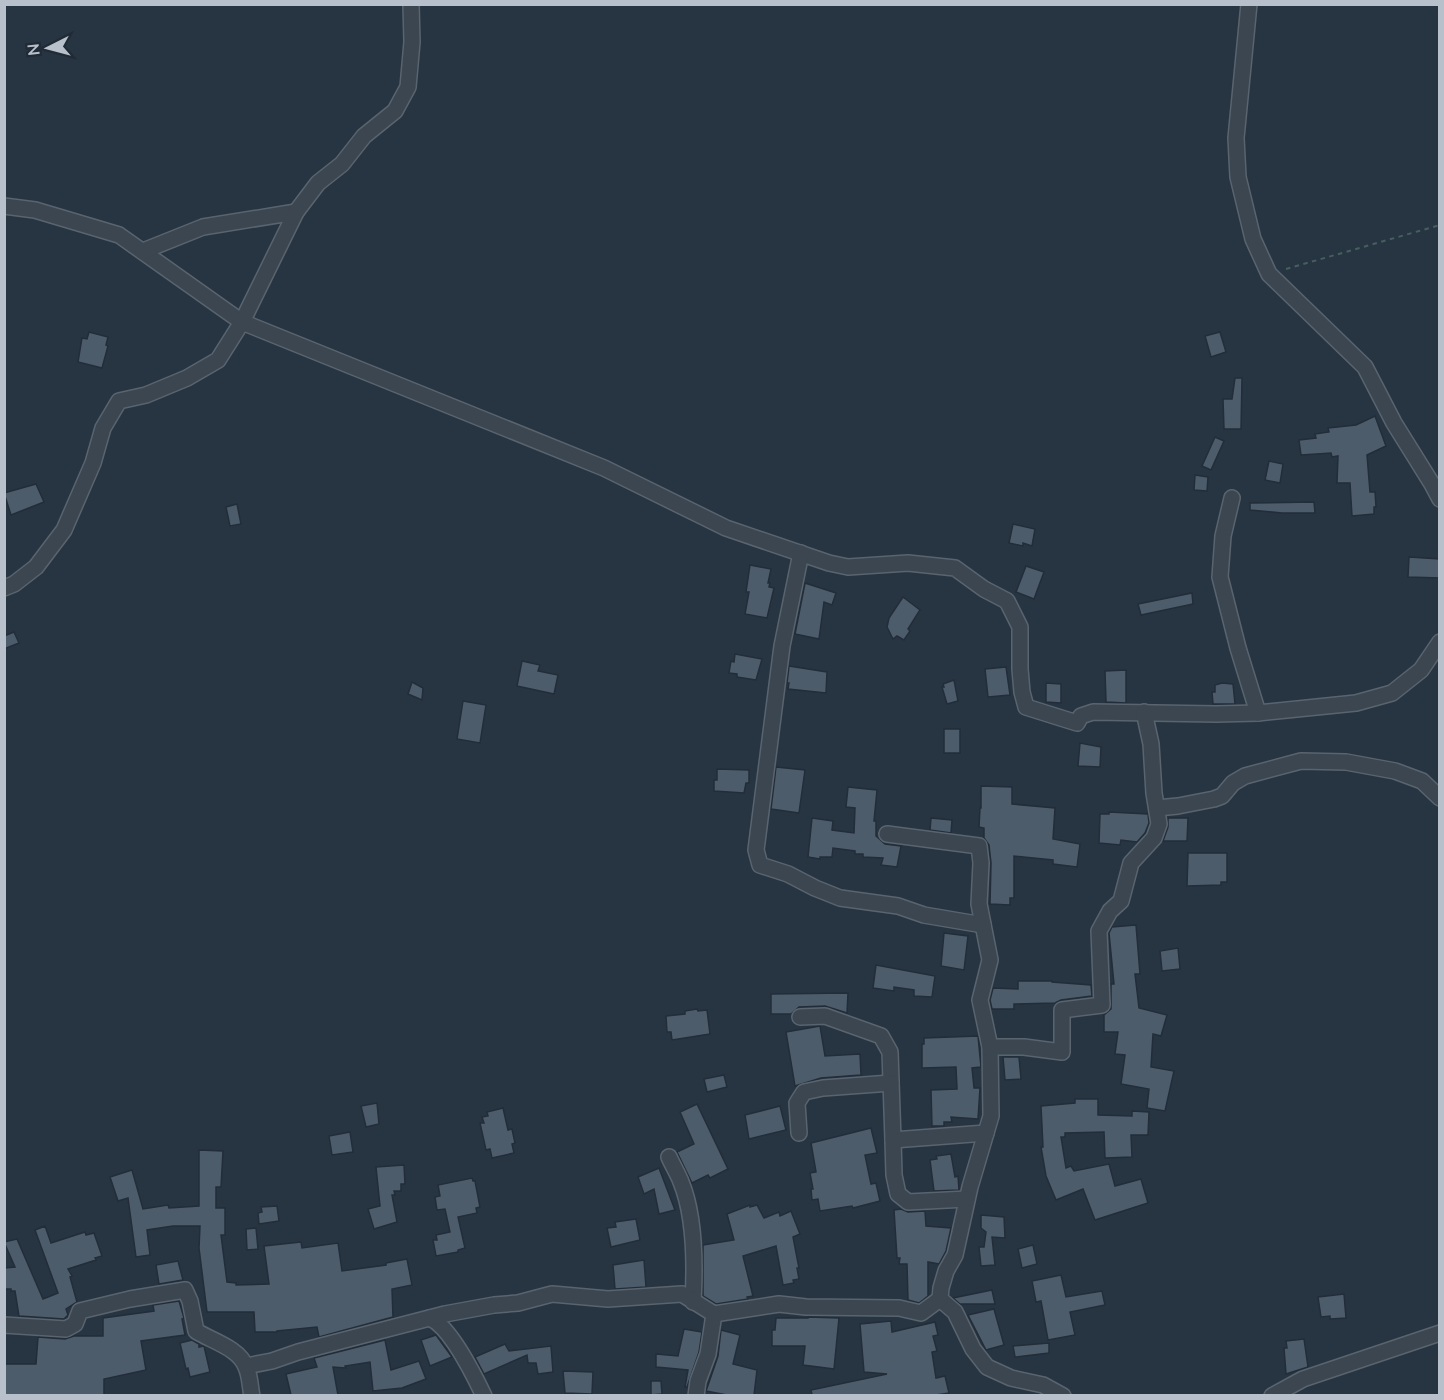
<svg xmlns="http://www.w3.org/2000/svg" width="1444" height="1400" font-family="Mulish,sans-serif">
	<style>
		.building { fill: #4d5c6a; stroke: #222d39; stroke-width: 1.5 }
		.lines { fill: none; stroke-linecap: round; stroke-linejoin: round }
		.minor-casing { stroke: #59646f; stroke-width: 18 }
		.path { stroke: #475e5f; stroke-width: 2; stroke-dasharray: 4.5 4.5; stroke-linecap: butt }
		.minor { stroke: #3b4651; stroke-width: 15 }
	</style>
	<rect width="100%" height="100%" fill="#273542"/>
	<g class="building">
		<polygon points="89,332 108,337 106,345 108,346 102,368 78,362 82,338 87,339"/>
		<polygon points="1220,332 1226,352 1211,357 1205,336"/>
		<polygon points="1235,378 1242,378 1241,429 1224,429 1223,399 1232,399"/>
		<polygon points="1375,416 1386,446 1367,455 1370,492 1375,492 1376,507 1374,507 1374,514 1352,516 1350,483 1337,483 1338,456 1332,457 1331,453 1301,455 1299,440 1316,438 1315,434 1329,432 1328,428 1356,425"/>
		<polygon points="1215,437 1224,441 1211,470 1202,466"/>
		<polygon points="1269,461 1283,464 1280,483 1265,480"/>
		<polygon points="1195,475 1208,477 1207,491 1194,490"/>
		<polygon points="36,484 44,502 11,515 4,493"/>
		<polygon points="1314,502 1315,513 1282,513 1250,510 1250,503"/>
		<polygon points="237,504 241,524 230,526 226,507"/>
		<polygon points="1013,524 1035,529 1032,546 1023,543 1023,546 1009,543"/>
		<polygon points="1409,557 1440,559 1440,578 1408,577"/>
		<polygon points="750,565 771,569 768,583 770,583 769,587 774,588 767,618 745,614 749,592 746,592"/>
		<polygon points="1026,566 1044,572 1034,599 1016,592"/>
		<polygon points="805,583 836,593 832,605 824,602 819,639 795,634"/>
		<polygon points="1192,593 1193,604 1141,615 1138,604"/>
		<polygon points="903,597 920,610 908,629 910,631 904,640 897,636 893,639 887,627 889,618"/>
		<polygon points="14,632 19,643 4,649 4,636"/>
		<polygon points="735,654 762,659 756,680 737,677 737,674 729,673 731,661 734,662"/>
		<polygon points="522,661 540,665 538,671 558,675 554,694 517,686"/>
		<polygon points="789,666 827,672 826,693 788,689 789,683 787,683"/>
		<polygon points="1006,667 1010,695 988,697 985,669"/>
		<polygon points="1126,670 1126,703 1106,702 1105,671"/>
		<polygon points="954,680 958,701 947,704 942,687 944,687 943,684"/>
		<polygon points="412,682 423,688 422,700 408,694"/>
		<polygon points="1046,683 1061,684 1061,703 1046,702"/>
		<polygon points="1222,683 1233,684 1235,704 1213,704 1212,692 1215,692 1215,685"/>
		<polygon points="463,701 486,705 480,743 457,739"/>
		<rect x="944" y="729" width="16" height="24"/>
		<polygon points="1080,743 1101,747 1100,767 1078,766"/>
		<polygon points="776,767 805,770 799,813 771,809"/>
		<polygon points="717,769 749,770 749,783 746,783 744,793 714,791 714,780 717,780"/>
		<polygon points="981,786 1012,787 1012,804 1055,808 1053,839 1080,844 1077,867 1053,864 1053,860 1014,856 1014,898 1010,898 1010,905 990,904 991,863 989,845 984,838 984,828 979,827 980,808 981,808"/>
		<polygon points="848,787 877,790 874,821 876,821 876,836 885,844 901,846 897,867 881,865 883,858 863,857 863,854 855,854 855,851 833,848 832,857 820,857 820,859 808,857 812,818 833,821 832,830 854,833 855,808 846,807"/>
		<polygon points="1109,812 1148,814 1149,823 1145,833 1137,842 1121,840 1120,845 1099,843 1100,814 1109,814"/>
		<polygon points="931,818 952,820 951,833 930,830"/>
		<polygon points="1168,818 1188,818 1187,841 1163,841 1168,827"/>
		<polygon points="1188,853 1227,853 1227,882 1221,882 1221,885 1187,886"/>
		<polygon points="1136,925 1140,974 1135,974 1139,1008 1167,1015 1161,1036 1153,1034 1151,1067 1174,1071 1165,1111 1147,1108 1149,1089 1121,1084 1125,1055 1115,1054 1118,1032 1104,1032 1104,1015 1111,1009 1111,984 1114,984 1109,933 1112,927"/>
		<polygon points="944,933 968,936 964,970 941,966"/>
		<polygon points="1178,948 1180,969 1162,971 1160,951"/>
		<polygon points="876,965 935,976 932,997 914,996 914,990 894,987 894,991 873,988"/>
		<polygon points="1018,981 1052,981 1052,982 1091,985 1092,996 1061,1000 1055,1003 1014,1004 1014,1009 992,1009 990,1000 993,988 1018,989"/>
		<polygon points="848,993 847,1013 825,1006 799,1007 791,1014 771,1014 771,994"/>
		<polygon points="697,1009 698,1011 707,1010 710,1034 672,1040 671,1032 667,1032 666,1016 685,1014 685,1011"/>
		<polygon points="820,1026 825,1056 860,1054 861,1075 821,1078 795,1086 786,1032"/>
		<polygon points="978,1036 981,1067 972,1068 974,1088 980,1088 978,1119 951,1117 952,1122 944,1122 944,1126 932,1126 931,1090 957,1089 956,1067 922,1068 922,1044 924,1044 924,1038"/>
		<polygon points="1003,1057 1019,1057 1021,1079 1005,1080"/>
		<polygon points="724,1075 727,1087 707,1092 704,1079"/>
		<polygon points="1075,1099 1098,1099 1098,1115 1132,1116 1132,1111 1149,1112 1148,1135 1131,1135 1132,1157 1105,1158 1104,1132 1065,1133 1065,1137 1061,1137 1066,1168 1071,1166 1074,1171 1109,1164 1115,1186 1141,1179 1148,1203 1095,1220 1083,1189 1056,1200 1046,1176 1041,1147 1043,1147 1041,1106 1075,1103"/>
		<polygon points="377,1103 379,1124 366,1127 361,1106"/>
		<polygon points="697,1104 728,1169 710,1178 708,1175 692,1183 677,1152 694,1144 680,1112"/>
		<polygon points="780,1106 786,1130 749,1139 745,1115"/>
		<polygon points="503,1108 508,1130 512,1129 515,1143 512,1144 514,1153 492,1158 490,1149 486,1150 480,1123 484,1123 482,1117 488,1116 487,1112"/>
		<polygon points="871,1128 877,1153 865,1155 871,1184 876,1183 880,1201 853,1208 852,1206 820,1211 818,1199 812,1200 811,1189 813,1189 810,1173 816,1172 811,1143"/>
		<polygon points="350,1132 353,1152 332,1155 329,1136"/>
		<polygon points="199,1150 223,1151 221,1187 216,1187 216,1208 225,1208 225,1235 221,1235 227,1282 236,1283 236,1285 269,1284 264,1246 301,1242 302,1248 338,1243 342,1271 386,1265 386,1263 407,1259 412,1285 392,1289 393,1317 319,1337 317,1327 277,1331 277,1332 255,1332 254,1312 207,1312 199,1248 200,1226 173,1226 147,1230 150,1255 136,1257 128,1198 118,1201 110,1177 132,1170 143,1209 168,1205 169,1208 199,1206"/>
		<polygon points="951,1154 955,1177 958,1176 959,1190 934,1191 930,1160 937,1159 936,1156"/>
		<polygon points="404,1165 405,1184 401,1184 401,1191 394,1191 395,1195 392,1195 397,1222 374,1229 368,1209 380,1206 376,1167"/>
		<polygon points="659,1168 675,1210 659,1214 654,1189 644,1194 638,1177"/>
		<polygon points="472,1178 473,1181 475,1181 480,1207 476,1208 477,1213 458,1217 465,1248 458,1250 458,1252 436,1256 433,1240 437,1240 436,1235 450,1232 445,1209 437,1210 435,1197 440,1196 438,1185"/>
		<polygon points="750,1205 750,1207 757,1205 764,1218 779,1212 780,1216 791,1211 800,1234 793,1237 799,1268 797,1268 799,1279 793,1280 794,1283 783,1285 776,1246 743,1256 753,1296 747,1297 748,1299 716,1304 703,1296 703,1245 734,1240 727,1214"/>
		<polygon points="277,1206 279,1221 259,1224 258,1213 262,1212 261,1207"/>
		<polygon points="901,1209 908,1212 925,1211 926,1226 951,1228 946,1251 939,1264 928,1262 928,1296 919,1303 908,1300 907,1264 899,1264 900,1258 897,1258 894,1210"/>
		<polygon points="981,1215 1004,1217 1005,1238 992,1237 995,1265 981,1266 979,1247 984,1247 986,1232 981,1228"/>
		<polygon points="636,1219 640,1240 611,1247 607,1228 616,1227 615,1222"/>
		<polygon points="45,1226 51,1243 85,1232 86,1235 94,1233 102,1256 95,1258 96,1260 68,1269 72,1276 70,1277 77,1302 66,1309 68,1315 64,1319 19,1316 15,1291 11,1291 11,1289 4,1289 4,1268 15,1267 4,1242 17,1239 43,1299 58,1293 35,1230"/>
		<polygon points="256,1228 258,1249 247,1250 246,1229"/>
		<polygon points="1033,1245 1037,1264 1022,1268 1018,1249"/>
		<polygon points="644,1260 646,1287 615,1289 613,1265"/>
		<polygon points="178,1261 183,1280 159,1284 156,1265"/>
		<polygon points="1061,1275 1066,1297 1102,1291 1105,1305 1070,1312 1075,1335 1048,1340 1041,1301 1036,1302 1032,1281"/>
		<polygon points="992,1290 995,1304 960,1304 953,1298"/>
		<polygon points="1344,1294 1346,1318 1330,1319 1330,1316 1321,1317 1318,1297"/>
		<polygon points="179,1301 184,1318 182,1319 185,1335 141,1341 146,1370 104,1379 104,1395 5,1395 5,1364 36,1364 38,1337 65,1339 74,1336 103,1336 103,1318 154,1311 153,1305"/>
		<polygon points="994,1309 1004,1345 986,1350 968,1315"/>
		<polygon points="808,1317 839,1318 834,1369 803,1365 805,1346 772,1346 772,1330 775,1330 776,1318 808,1318"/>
		<polygon points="891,1321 892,1332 935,1322 938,1335 933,1336 937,1351 932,1352 936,1378 945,1376 949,1393 936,1395 812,1395 811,1390 887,1374 864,1372 860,1324"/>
		<polygon points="684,1329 702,1332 699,1352 687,1387 685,1387 688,1370 656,1367 656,1354 678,1356"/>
		<polygon points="721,1330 740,1335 733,1364 757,1370 754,1395 727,1395 706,1391 718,1356"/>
		<polygon points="436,1335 452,1357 430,1366 421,1340"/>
		<polygon points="1304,1339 1308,1367 1286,1374 1284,1348 1287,1348 1286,1341"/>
		<polygon points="192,1340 199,1344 199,1347 204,1346 210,1372 190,1377 188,1368 186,1369 180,1343"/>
		<polygon points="385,1340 391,1370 419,1361 426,1379 402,1388 373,1391 370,1362 345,1366 346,1368 333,1367 338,1395 291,1395 286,1374 317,1367 314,1358"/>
		<polygon points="1049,1343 1049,1353 1015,1357 1013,1346"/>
		<polygon points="505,1344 509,1351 551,1346 553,1372 538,1374 536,1363 528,1363 527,1355 484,1374 475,1357"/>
		<polygon points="563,1371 593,1372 592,1394 565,1393"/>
		<polygon points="651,1381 661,1381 662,1394 651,1395"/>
	</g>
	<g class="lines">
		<defs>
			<g id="minor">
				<polyline points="1249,4 1236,138 1238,177 1253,239 1269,274 1365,367 1394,423 1432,484 1440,499"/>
				<polyline points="4,206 35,210 119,235 242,322 604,468 726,528 829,563 848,567 908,563 955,568 984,589 1007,601 1020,627 1020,669 1022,692 1026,707 1077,723 1081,716 1093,712 1216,714 1258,713 1356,703 1392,693 1421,670 1440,642"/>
				<polyline points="143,251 203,227 296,212"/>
				<polyline points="1232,498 1223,536 1220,577 1238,648 1258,713"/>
				<polyline points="801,553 782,646 756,850 760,865 788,874 815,888 840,898 898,906 924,915 983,925"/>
				<polyline points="4,588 14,584 36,567 64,530 93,463 103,428 119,401 146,395 187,378 218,360 242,322 296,212 318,183 342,164 364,136 395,111 408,87 412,42 411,4"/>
				<polyline points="1157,808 1178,806 1214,799 1222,796 1233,783 1245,776 1301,761 1346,762 1395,771 1422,781 1440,798"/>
				<polyline points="887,834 979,846 981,863 979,904 990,960 980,1000 990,1047 991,1116 970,1187 955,1255 946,1271 941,1288 940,1299 955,1312 973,1349 987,1367 1011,1378 1043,1385 1063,1396"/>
				<polyline points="800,1017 825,1016 881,1036 890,1052 893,1140 986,1133"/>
				<polyline points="990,1047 1024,1047 1062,1052 1062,1010 1102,1005 1099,931 1110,911 1121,901 1131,863 1154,838 1159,824 1154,793 1151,744 1144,712"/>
				<polyline points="799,1133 797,1103 804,1092 823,1088 891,1083"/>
				<polyline points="893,1140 894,1175 898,1194 908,1202 967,1199"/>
				<path d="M669,1157C673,1166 678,1174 681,1182C695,1216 695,1267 693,1302"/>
				<path d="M430,1318C450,1327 474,1375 484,1396"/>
				<path d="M4,1325L66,1329L75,1324L80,1311L130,1299L185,1290L190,1301L196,1331C212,1341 239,1348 246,1367C250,1375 250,1387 252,1396"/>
				<polyline points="246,1366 272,1361 298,1352 445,1314 494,1305 518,1303 552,1294 608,1299 682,1294 714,1314"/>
				<polyline points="696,1396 698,1381 708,1354 714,1314 779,1304 806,1307 899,1308 921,1313 940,1299"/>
				<polyline points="1272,1396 1303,1379 1440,1333"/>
			</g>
		</defs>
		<use href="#minor" class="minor-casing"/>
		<polyline class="path" points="1286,269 1440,225"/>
		<use href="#minor" class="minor"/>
	</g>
	<rect width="1444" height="1400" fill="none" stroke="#b8c1cb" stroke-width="12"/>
	<g transform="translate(48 48) rotate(264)" stroke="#202b37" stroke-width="4.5" paint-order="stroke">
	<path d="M0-4.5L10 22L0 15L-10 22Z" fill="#b8c1cb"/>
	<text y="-9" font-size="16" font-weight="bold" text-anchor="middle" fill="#b8c1cb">N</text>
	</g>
</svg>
